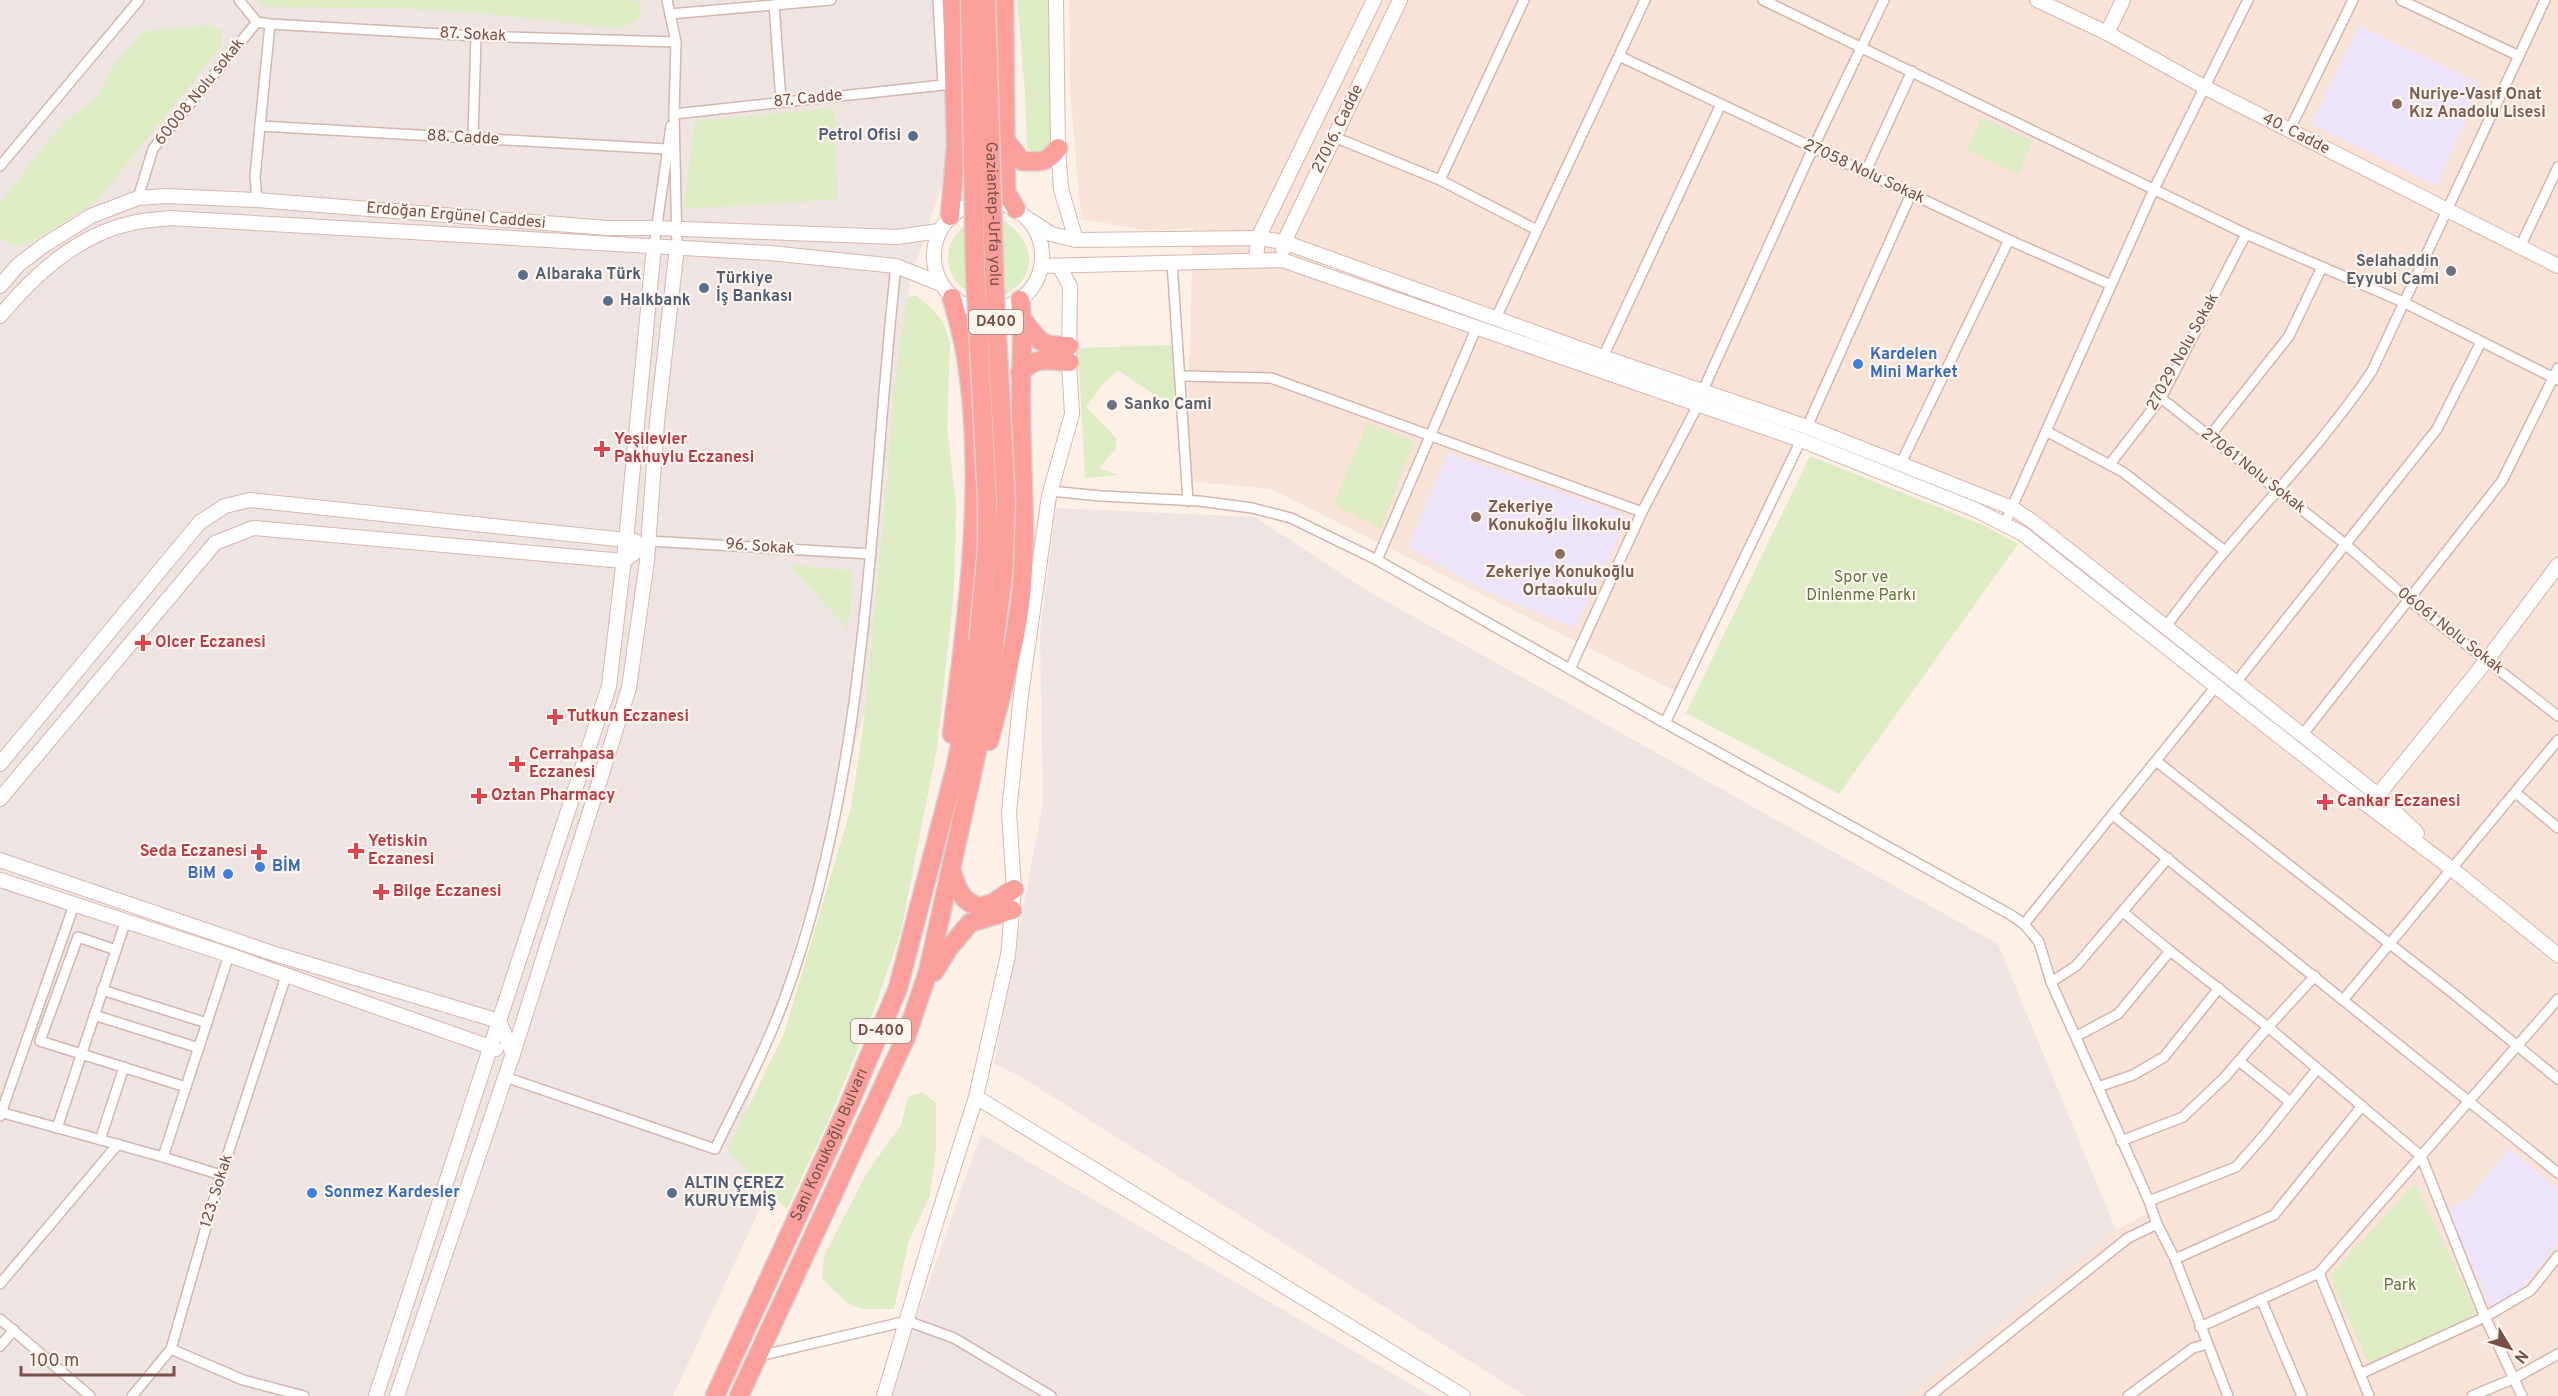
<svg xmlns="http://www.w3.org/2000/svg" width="2558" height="1396" font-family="Overpass,sans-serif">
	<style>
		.residential { fill: #f8e3d8 }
		.industrial { fill: #eee4e1 }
		.education { fill: #ede4fa }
		.green { fill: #ddecc4 }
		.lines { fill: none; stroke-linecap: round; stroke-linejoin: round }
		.street-casing { stroke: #d3b7af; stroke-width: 12 }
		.secondary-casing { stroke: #d8b7ae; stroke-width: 16 }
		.highway-casing { stroke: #d9cecc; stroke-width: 21 }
		.street { stroke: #fff; stroke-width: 9 }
		.secondary { stroke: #fff; stroke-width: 14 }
		.highway { stroke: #fa9f9b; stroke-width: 18 }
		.highway-bridge-casing { stroke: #d9cecc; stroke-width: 21; stroke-linecap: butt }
		.highway-bridge { stroke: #fa9f9b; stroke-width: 18 }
		.education-dot { fill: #8d6e63; stroke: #fff5ef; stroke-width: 2 }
		.service-dot { fill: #5c6f8a; stroke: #fff5ef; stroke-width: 2 }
		.worship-dot { fill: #6b7280; stroke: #fff5ef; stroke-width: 2 }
		.shop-dot { fill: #3f7fe0; stroke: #fff5ef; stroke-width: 2 }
		.health-dot { fill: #e0444e; stroke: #fff5ef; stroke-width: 2 }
		.labels { text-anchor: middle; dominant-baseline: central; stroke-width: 4.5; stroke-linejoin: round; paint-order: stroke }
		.shield { fill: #fff5ef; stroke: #a1827b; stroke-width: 1.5 }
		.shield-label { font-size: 15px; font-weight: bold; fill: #795049 }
		.street-label { font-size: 16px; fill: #795049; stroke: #fff5ef }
		.education-label { font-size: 16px; font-weight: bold; fill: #785e54; stroke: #fff5ef; text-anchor: start }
		.service-label { font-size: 16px; font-weight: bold; fill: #4e5e75; stroke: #fff5ef; text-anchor: start }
		.worship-label { font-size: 16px; font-weight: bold; fill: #5b616d; stroke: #fff5ef; text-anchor: end }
		.shop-label { font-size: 16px; font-weight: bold; fill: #366cbe; stroke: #fff5ef; text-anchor: start }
		.health-label { font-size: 16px; font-weight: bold; fill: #be3a42; stroke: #fff5ef; text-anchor: start }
		.park-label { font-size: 16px; fill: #5d7a3e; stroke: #fff5ef }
	</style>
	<rect width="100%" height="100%" fill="#fdf0e7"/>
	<polygon class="residential" points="1069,0 2558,0 2558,1396 1908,1396 2116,1230 2152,1211 2024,916 2214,682 1996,509 1802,428 1685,696 1271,489 1186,481 1193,227 1153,231 1081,219 1071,100"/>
	<g class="industrial">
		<polygon points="0,0 950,0 957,140 910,281 877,670 746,1111 771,1185 673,1396 0,1396"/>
		<polygon points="1056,508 1255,517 1366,590 1998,944 2116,1230 1908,1396 1525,1396 1020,1076 994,1064 1043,802 1040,632"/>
		<polygon points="981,1134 1431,1396 889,1396"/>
	</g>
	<g class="education">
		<polygon points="2359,26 2481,84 2437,186 2311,124"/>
		<polygon points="1448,453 1629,516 1575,628 1488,592 1408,547"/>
		<polygon points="2509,1148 2558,1189 2558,1243 2520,1291 2491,1307 2447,1209 2467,1201"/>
	</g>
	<g class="green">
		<polygon points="255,0 634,0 643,6 638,21 617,29 491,14 399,8 264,7"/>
		<polygon points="1017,0 1049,0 1051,102 1050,153 1043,155 1027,149 1025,90"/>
		<polygon points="211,25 222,32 222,45 95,203 30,243 14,246 1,239 0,204 45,144 66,121 96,99 113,66 145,31"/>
		<polygon points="834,108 838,199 684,209 695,121"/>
		<polygon points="1982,117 2033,141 2018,174 1966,150"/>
		<path d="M1003,220C1035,241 1040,275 1004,296Z"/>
		<path d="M966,225L970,292C950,284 942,258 953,239C956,234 961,229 966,225Z"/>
		<polygon points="916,295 929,306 943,322 950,343 947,427 956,507 954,591 937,748 901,931 876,1004 830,1117 787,1209 727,1150 784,1034 851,808 864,721 888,471 893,397 907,298"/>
		<polygon points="1175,345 1174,408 1118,370 1101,386 1086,407 1116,438 1116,449 1099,468 1119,475 1085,478 1078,348"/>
		<polygon points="1367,423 1414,441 1381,529 1334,504"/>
		<polygon points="1810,456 1985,526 2018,544 1839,794 1686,713"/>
		<polygon points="789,565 849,571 853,577 848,629"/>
		<path d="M922,1092L936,1103V1149L930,1196L909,1240L894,1309C850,1310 853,1310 822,1278L824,1256L866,1174L901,1125L908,1097Z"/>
		<polygon points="2415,1183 2477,1313 2369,1365 2330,1276"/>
	</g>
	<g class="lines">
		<defs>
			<g id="street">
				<polyline points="239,0 257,22 270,24 476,36 676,42"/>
				<polyline points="667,0 676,42 674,114 677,247"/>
				<polyline points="1763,0 2246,234 2403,302 2558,380"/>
				<polyline points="2401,0 2519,56"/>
				<polyline points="774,5 781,101"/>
				<polyline points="670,14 831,0"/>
				<polyline points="1619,56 2009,240 2111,285"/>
				<polyline points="674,114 943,85 938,0"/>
				<polyline points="260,126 666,149"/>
				<polyline points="2289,131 2353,0"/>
				<polyline points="1334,137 1440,180 1537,230"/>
				<polyline points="473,139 476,36"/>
				<polyline points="0,166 139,0"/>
				<polyline points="1865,173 1912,71"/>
				<polyline points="1440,180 1524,0"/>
				<polyline points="138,198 153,149 257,22"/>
				<polyline points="257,200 255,177 270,24"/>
				<polyline points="654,246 671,126"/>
				<polyline points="2520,247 2558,167"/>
				<polyline points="1172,262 1188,501"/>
				<polyline points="1496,318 1645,0"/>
				<polyline points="1603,357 1721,104"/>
				<polyline points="1181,376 1271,378 1642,512"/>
				<polyline points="1703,390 1813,148 1884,0"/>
				<polyline points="2161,398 2344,543 2409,600 2558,716"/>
				<polyline points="1807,427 1911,194"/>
				<polyline points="2046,431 2123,472 2225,551"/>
				<polyline points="2209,437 2289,336 2322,267"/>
				<polyline points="1901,463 2009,240"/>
				<polyline points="2110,464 2161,398 2246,234"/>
				<polyline points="1050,491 1101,496 1199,501 1252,508 1291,518 1377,560 1665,723 2011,915 2024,924 2039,942 2051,982 2149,1201 2157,1224 2175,1259 2228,1396"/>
				<polyline points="2005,523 2154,189 2248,0"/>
				<polyline points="649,541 871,554"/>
				<polyline points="1377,560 1476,329"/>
				<path d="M2166,626C2186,600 2205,574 2226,550C2276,491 2329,435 2372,371L2545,0"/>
				<polyline points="1570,669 1642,512 1698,405"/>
				<polyline points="2237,681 2437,429 2481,342"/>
				<polyline points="1665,723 1801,440"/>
				<polyline points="2303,734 2502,481 2558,368"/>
				<polyline points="2156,761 2454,994 2558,1079"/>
				<polyline points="2516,793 2558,828"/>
				<polyline points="2113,815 2558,1173"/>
				<polyline points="2123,912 2170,951 2268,1027 2421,1156 2485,1317 2522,1396"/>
				<polyline points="2024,924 2217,685"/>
				<polyline points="116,950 78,937 40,1041 186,1087"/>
				<polyline points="2051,982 2076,966 2168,858"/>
				<polyline points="102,990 207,1023"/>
				<polyline points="2344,999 2558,740"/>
				<polyline points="94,1015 199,1048"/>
				<polyline points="2077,1036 2118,1014 2170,951"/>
				<polyline points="2239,1061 2290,1102"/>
				<path d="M505,1077L715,1149C739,1100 765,1051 784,1000C870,766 869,511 896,266"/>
				<polyline points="2098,1087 2133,1075 2164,1057 2219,988"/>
				<polyline points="0,1112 163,1157 221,1175"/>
				<polyline points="0,1116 74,905"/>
				<polyline points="57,1128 126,920"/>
				<polyline points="100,1140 124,1067"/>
				<polyline points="2121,1141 2183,1117 2225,1077 2268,1027 2315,976"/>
				<polyline points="163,1157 229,955"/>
				<polyline points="2149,1201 2236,1167 2265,1134 2317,1069"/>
				<polyline points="2175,1259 2274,1215 2362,1106"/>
				<polyline points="2319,1273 2369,1396"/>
				<polyline points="0,1284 118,1144"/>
				<polyline points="2261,1299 2302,1396"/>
				<polyline points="0,1319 90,1396"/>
				<polyline points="2200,1327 2319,1273 2558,999"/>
				<polyline points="0,1346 14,1330"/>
				<polyline points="171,1349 243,1380 304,1396"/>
				<polyline points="759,1356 907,1321 954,1338 1051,1396"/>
				<polyline points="2360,1374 2485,1317 2531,1290 2558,1256"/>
				<polyline points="132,1396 171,1349 221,1175 286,976"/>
				<polyline points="1930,1396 2128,1238 2157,1224"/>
				<polyline points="2128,1396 2193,1348 2207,1344"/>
				<polyline points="2472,1396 2515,1378 2558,1354"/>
			</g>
			<g id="secondary">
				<polyline points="1056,0 1058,148 1061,189 1076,240"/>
				<polyline points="2037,0 2107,33 2206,88 2558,266"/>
				<polyline points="2107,33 2123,0"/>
				<circle cx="988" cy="256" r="54"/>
				<polyline points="1030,220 1051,234 1076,240 1258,238 1284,242 1603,357 1807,427 2012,508 2032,521 2378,795 2417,833"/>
				<polyline points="1283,249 1284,242 1400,0"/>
				<polyline points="1256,259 1258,238 1374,0"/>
				<polyline points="1041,266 1282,260 1801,440 1976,510 2023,534 2359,799 2452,869 2558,955"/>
				<polyline points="0,286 18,265 43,246 91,216 138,198 166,196 257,200 607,228 655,228 897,237 939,231"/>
				<path d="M0,316C34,275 77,235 132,223C144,220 157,220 169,218L770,253L896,266L941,284"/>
				<polyline points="0,764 200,522 225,506 250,500 635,541"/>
				<polyline points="2378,795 2487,660 2558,565"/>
				<polyline points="0,799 215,543 253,528 624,561 649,541"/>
				<polyline points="0,860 275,954 499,1021 513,1054"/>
				<polyline points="0,880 229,955 496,1049"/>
				<polyline points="976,1097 1463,1396"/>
				<polyline points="376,1396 609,686 626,541 654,246"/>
				<polyline points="397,1396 513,1054 629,688 647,561 657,422 677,247"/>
				<polyline points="884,1396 933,1232 976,1097 1008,955 1014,889 1009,812 1021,695 1049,496 1072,414 1069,362 1070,286 1059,266"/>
			</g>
			<g id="highway">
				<polyline points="1004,0 1006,192 1016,209"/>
				<path d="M1005,140L1022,161C1040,162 1048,163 1058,148"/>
				<polyline points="950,216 956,146 952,0"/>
				<path d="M1023,320C1041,343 1039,346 1069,346"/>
				<path d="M1020,373C1035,356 1048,360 1069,362"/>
				<path d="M952,734C968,613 986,477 966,356C963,336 957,317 952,298"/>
				<path d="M989,741C1001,696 1014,651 1020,604C1028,540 1021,473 1021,408C1020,372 1025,336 1020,300"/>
				<path d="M952,872C957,889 961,901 979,907L993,903L1014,889"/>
				<polyline points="934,972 948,949 970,923 1012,910"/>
				<path id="s1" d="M715,1396L847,1109L898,988L955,770L972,689L978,642"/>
				<polyline points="739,1396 906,1037 928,972 977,751 994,644"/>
			</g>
		</defs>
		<use href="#street" class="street-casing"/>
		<use href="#secondary" class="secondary-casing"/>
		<use href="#highway" class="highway-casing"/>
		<use href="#street" class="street"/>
		<use href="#secondary" class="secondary"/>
		<use href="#highway" class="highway"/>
		<defs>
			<g id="highway-bridge">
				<polyline points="970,0 975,270 987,499 987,548 978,642"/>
				<path id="s2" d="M986,0L995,300L1006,500L1003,576L994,644"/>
			</g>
		</defs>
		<use href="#highway-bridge" class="highway-bridge-casing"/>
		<use href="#highway-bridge" class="highway-bridge"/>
	</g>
	<g class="education-dot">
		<circle cx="2397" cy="104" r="6"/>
		<circle cx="1476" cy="517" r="6"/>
		<circle cx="1560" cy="554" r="6"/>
	</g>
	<g class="service-dot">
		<circle cx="913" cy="136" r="6"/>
		<circle cx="523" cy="275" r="6"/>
		<circle cx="704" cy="288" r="6"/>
		<circle cx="608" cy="301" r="6"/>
		<circle cx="672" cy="1193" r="6"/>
	</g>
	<g class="worship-dot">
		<circle cx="2451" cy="271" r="6"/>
		<circle cx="1112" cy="405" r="6"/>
	</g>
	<g class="shop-dot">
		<circle cx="1858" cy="364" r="6"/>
		<circle cx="260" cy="867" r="6"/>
		<circle cx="228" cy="874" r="6"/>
		<circle cx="312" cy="1193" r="6"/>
	</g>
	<g class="health-dot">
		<path d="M599 440h6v6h6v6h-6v6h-6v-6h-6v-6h6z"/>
		<path d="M140 634h6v6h6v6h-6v6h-6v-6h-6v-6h6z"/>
		<path d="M552 708h6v6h6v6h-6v6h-6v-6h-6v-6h6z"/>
		<path d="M514 755h6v6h6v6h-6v6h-6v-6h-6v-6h6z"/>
		<path d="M476 787h6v6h6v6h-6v6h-6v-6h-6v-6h6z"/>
		<path d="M2322 793h6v6h6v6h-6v6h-6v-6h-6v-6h6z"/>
		<path d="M353 842h6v6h6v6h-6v6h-6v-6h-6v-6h6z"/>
		<path d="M256 843h6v6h6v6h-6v6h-6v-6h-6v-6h6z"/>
		<path d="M378 883h6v6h6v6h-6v6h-6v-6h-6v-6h6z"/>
	</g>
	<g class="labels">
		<g class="shield">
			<rect x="969" y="310" width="54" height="24" rx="4.5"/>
			<rect x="851" y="1019" width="60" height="24" rx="4.5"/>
		</g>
		<g class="shield-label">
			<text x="996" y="322">D400</text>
			<text x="881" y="1031">D-400</text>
		</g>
		<g class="street-label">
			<text transform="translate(473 35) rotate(3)">87. Sokak</text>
			<text transform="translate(200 92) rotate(-51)">60008 Nolu sokak</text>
			<text transform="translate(808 99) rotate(-6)">87. Cadde</text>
			<text transform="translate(1338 129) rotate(-64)">27016. Cadde</text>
			<text transform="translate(2296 134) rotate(27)">40. Cadde</text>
			<text transform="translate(463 138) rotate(3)">88. Cadde</text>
			<text transform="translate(1864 172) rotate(25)">27058 Nolu Sokak</text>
			<text stroke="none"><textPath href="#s2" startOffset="214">Gaziantep-Urfa yolu</textPath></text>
			<text transform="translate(456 216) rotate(5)">Erdoğan Ergünel Caddesi</text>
			<text transform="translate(2183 352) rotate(-61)">27029 Nolu Sokak</text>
			<text transform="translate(2253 471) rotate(38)">27061 Nolu Sokak</text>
			<text transform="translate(760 547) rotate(4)">96. Sokak</text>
			<text transform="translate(2450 631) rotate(38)">06061 Nolu Sokak</text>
			<text stroke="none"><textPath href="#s1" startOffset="276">Sani Konukoğlu Bulvarı</textPath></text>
			<text transform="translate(217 1191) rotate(-73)">123. Sokak</text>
		</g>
		<g class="education-label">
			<text x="2409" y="95">Nuriye-Vasıf Onat<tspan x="2409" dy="18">Kız Anadolu Lisesi</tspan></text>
			<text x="1488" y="508">Zekeriye<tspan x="1488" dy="18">Konukoğlu İlkokulu</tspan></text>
			<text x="1560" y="573" text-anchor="middle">Zekeriye Konukoğlu<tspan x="1560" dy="18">Ortaokulu</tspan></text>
		</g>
		<g class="service-label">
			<text x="901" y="136" text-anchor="end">Petrol Ofisi</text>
			<text x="535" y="275">Albaraka Türk</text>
			<text x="716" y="279">Türkiye<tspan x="716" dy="18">İş Bankası</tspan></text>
			<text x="620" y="301">Halkbank</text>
			<text x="684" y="1184">ALTIN ÇEREZ<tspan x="684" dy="18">KURUYEMİŞ</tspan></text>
		</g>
		<g class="worship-label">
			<text x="2439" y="262">Selahaddin<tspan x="2439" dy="18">Eyyubi Cami</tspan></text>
			<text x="1124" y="405" text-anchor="start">Sanko Cami</text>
		</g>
		<g class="shop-label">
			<text x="1870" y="355">Kardelen<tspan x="1870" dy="18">Mini Market</tspan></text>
			<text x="272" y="867">BİM</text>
			<text x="216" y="874" text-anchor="end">BiM</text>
			<text x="324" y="1193">Sonmez Kardesler</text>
		</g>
		<g class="health-label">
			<text x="614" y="440">Yeşilevler<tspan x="614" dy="18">Pakhuylu Eczanesi</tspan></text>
			<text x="155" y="643">Olcer Eczanesi</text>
			<text x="567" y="717">Tutkun Eczanesi</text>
			<text x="529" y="755">Cerrahpasa<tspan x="529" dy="18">Eczanesi</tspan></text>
			<text x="491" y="796">Oztan Pharmacy</text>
			<text x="2337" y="802">Cankar Eczanesi</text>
			<text x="368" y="842">Yetiskin<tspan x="368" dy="18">Eczanesi</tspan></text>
			<text x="247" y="852" text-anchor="end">Seda Eczanesi</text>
			<text x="393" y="892">Bilge Eczanesi</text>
		</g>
		<g class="park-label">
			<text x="1861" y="578">Spor ve<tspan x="1861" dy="18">Dinlenme Parkı</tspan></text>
			<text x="2400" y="1286">Park</text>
		</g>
	</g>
	<g transform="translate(2510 1348) rotate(128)" stroke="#fff5ef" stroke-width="4.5" paint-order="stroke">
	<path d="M0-4.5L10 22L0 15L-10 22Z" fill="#795049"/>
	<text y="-9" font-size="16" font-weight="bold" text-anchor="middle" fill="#795049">N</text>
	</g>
	<path d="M21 1366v9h153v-9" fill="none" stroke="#795049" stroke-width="3"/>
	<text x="30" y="1366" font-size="18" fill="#795049" stroke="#fff5ef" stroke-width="4.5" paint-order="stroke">100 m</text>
</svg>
